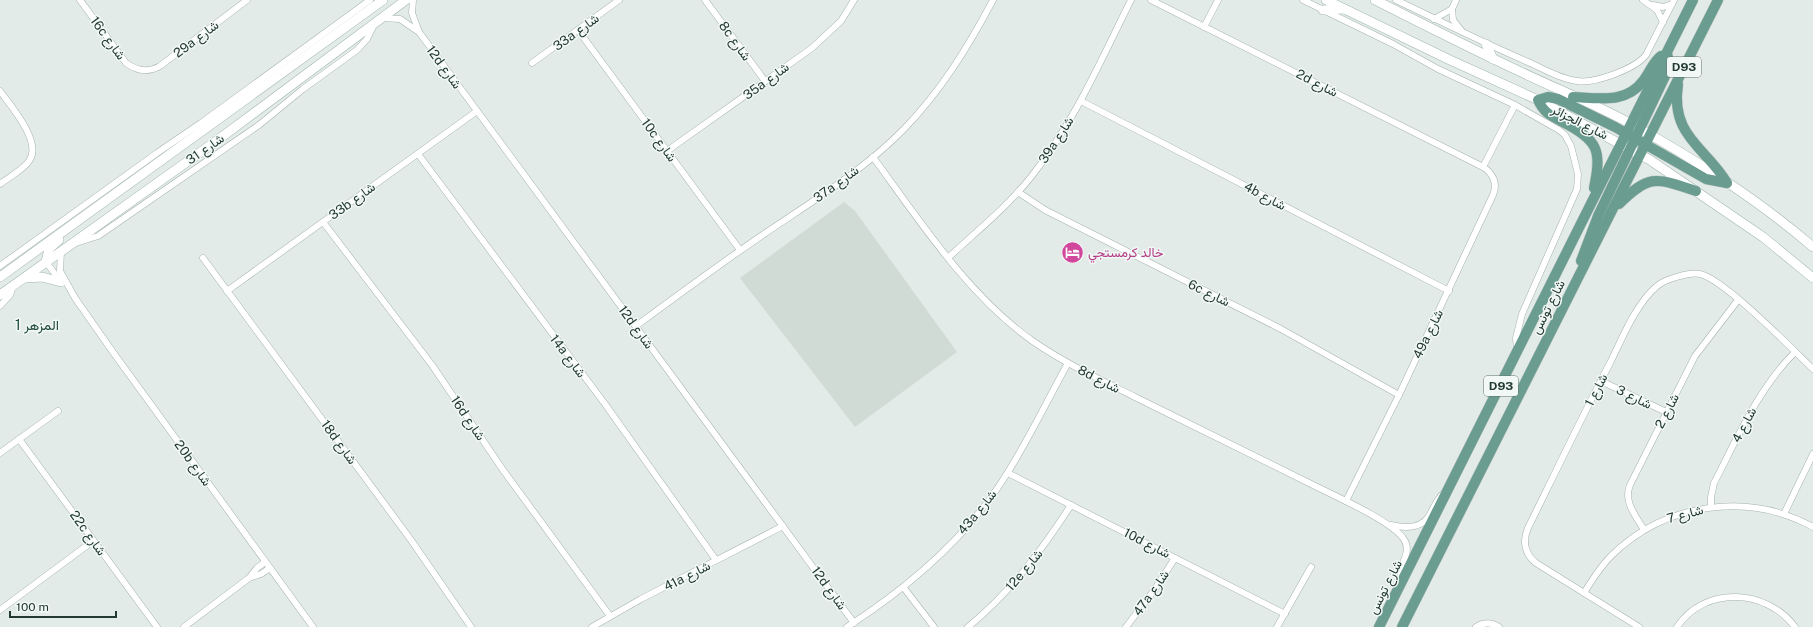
<svg xmlns="http://www.w3.org/2000/svg" width="1813" height="627" font-family="'Public Sans',Vazirmatn,sans-serif">
	<style>
		.built { fill: #d0dbd6 }
		.lines { fill: none; stroke-linecap: round; stroke-linejoin: round }
		.street-casing { stroke: #a5b2ae; stroke-width: 7 }
		.secondary-casing { stroke: #a1b6ae; stroke-width: 10 }
		.primary-casing { stroke: #c1c8c6; stroke-width: 11 }
		.street { stroke: #fff; stroke-width: 6 }
		.secondary { stroke: #fff; stroke-width: 9 }
		.primary { stroke: #6a9d8f; stroke-width: 10 }
		.labels { text-anchor: middle; dominant-baseline: central; stroke-width: 3; stroke-linejoin: round; paint-order: stroke }
		.shield { fill: #f2f8f5; stroke: #61736e; stroke-width: 1 }
		.shield-label { font-size: 12px; font-weight: bold; fill: #233a34 }
		.street-label { font-size: 13px; fill: #233a34; stroke: #f2f8f5 }
		.hotel-label { font-size: 13px; fill: #b23c85; stroke: #f2f8f5; text-anchor: start }
		.neighbourhood-label { font-size: 14px; fill: #214b40; stroke: #f2f8f5 }
	</style>
	<rect width="100%" height="100%" fill="#e2ebe7"/>
	<polygon class="built" points="844,202 855,211 957,352 855,427 740,278"/>
	<g class="lines">
		<defs>
			<g id="street">
				<path d="M80,0L126,63C137,71 148,73 160,66L247,0"/>
				<polyline points="413,0 412,13 419,32 854,623"/>
				<polyline points="705,0 765,81"/>
				<path d="M1151,0L1483,167C1493,173 1498,184 1493,195L1399,395L1346,501"/>
				<polyline points="1303,0 1393,44 1438,69 1515,105 1559,130 1565,135 1571,146 1578,174 1577,189 1522,314 1516,338 1517,349"/>
				<path d="M1396,0C1440,21 1484,43 1528,62C1544,69 1560,79 1577,81C1594,84 1635,69 1646,55L1674,0"/>
				<polyline points="1643,0 1657,10 1663,22"/>
				<polyline points="1653,5 1663,7 1672,4"/>
				<polyline points="1452,9 1453,20 1461,30"/>
				<polyline points="382,18 400,19 419,32"/>
				<polyline points="1434,19 1452,9 1456,0"/>
				<polyline points="1204,27 1218,0"/>
				<polyline points="578,30 740,250"/>
				<polyline points="532,63 619,0"/>
				<path d="M0,91C11,106 43,143 29,161C23,170 9,177 0,184"/>
				<polyline points="1081,101 1449,291"/>
				<polyline points="667,151 812,48 841,21 854,0"/>
				<polyline points="418,154 605,404 716,560"/>
				<path d="M873,157C919,220 969,297 1034,342C1066,364 1101,380 1135,397C1191,425 1248,453 1305,481C1328,493 1389,519 1403,538C1415,553 1395,566 1402,581"/>
				<polyline points="1483,167 1515,105"/>
				<polyline points="1018,192 1045,210 1281,329 1399,395"/>
				<polyline points="323,222 432,365 503,470 610,616"/>
				<polyline points="76,243 98,236 259,125 303,89 357,50 367,39 374,25"/>
				<polyline points="61,251 60,271 75,298 115,355 313,627"/>
				<path d="M949,257C977,231 1007,207 1031,177C1074,123 1101,60 1131,0"/>
				<polyline points="203,258 411,540 471,627"/>
				<polyline points="46,262 61,282"/>
				<polyline points="0,266 157,153 201,123 370,0"/>
				<polyline points="227,291 477,111"/>
				<polyline points="0,306 10,295 13,286"/>
				<path d="M636,326C678,295 720,264 764,234C811,202 863,171 904,129C941,91 968,47 993,0"/>
				<polyline points="1601,381 1666,412"/>
				<polyline points="19,439 157,627"/>
				<polyline points="0,453 58,411"/>
				<polyline points="1008,473 1285,614"/>
				<path d="M1711,507V497L1714,483C1738,437 1758,389 1795,352"/>
				<polyline points="1784,514 1813,454"/>
				<path d="M1391,525C1404,528 1421,529 1429,516C1434,508 1436,500 1443,494"/>
				<path d="M1644,530C1636,516 1623,502 1630,485L1695,356L1738,300"/>
				<polyline points="249,578 261,574 270,568"/>
				<polyline points="904,588 934,627"/>
				<path d="M1584,593C1592,580 1600,567 1611,556C1665,503 1747,491 1813,527"/>
				<polyline points="0,610 93,541"/>
				<polyline points="184,627 249,578 257,568 265,562"/>
				<polyline points="592,627 641,599 783,526"/>
				<path d="M847,627C909,587 969,536 1008,472C1030,437 1048,399 1068,363"/>
				<path d="M968,627C1010,593 1042,550 1071,505"/>
				<polyline points="1126,627 1155,589 1175,558"/>
				<polyline points="1277,627 1311,567"/>
				<path d="M1476,627C1484,622 1491,622 1499,627"/>
				<path d="M1639,627L1536,563C1525,554 1522,541 1528,528C1555,473 1582,417 1610,363C1623,337 1635,305 1657,286C1665,279 1690,272 1700,274C1724,279 1792,349 1813,369"/>
				<path d="M1677,627C1705,585 1767,589 1795,627"/>
			</g>
			<g id="secondary">
				<polyline points="1326,0 1450,60 1538,100 1650,160 1763,237 1813,278"/>
				<path d="M1375,0C1423,24 1470,48 1519,71C1556,89 1595,104 1631,124C1692,157 1761,202 1813,247"/>
				<polyline points="1323,10 1344,9"/>
				<polyline points="1486,44 1493,59"/>
				<polyline points="46,262 49,249 59,240"/>
				<polyline points="0,277 383,0"/>
				<polyline points="25,278 42,277 61,282"/>
				<polyline points="0,295 219,139 406,0"/>
			</g>
			<g id="primary">
				<path d="M1678,84C1670,137 1706,147 1727,183"/>
				<path d="M1573,97C1599,98 1626,104 1643,81C1650,72 1653,62 1661,56"/>
				<path d="M1594,188C1602,150 1598,140 1563,122C1551,116 1544,113 1538,100L1548,97L1558,99L1615,127L1706,179L1727,183"/>
				<path d="M1619,204C1650,173 1657,178 1696,191"/>
				<polyline points="1581,261 1598,216 1666,74 1669,64 1667,53"/>
				<polyline points="1379,627 1693,0"/>
				<polyline points="1402,627 1718,0"/>
			</g>
		</defs>
		<use href="#street" class="street-casing"/>
		<use href="#secondary" class="secondary-casing"/>
		<use href="#primary" class="primary-casing"/>
		<use href="#street" class="street"/>
		<use href="#secondary" class="secondary"/>
		<use href="#primary" class="primary"/>
	</g>
	<defs>
		<symbol id="hotel-disc" viewBox="-11 -11 22 22"><circle r="9.5" fill="#d1479c" stroke="#f2f8f5"/><path d="M-6-4.5h1.5V1H6V5H4.5V3h-9V5H-6ZM-4 0a1.8 1.8 0 1 1 3.6 0ZM.5 0V-2.5h3Q6-2.5 6 0Z" fill="#fff"/></symbol>
	</defs>
	<g fill-rule="evenodd">
		<use href="#hotel-disc" x="1060" y="240" width="25" height="25"/>
	</g>
	<g class="labels">
		<g class="shield">
			<rect x="1667" y="57" width="34" height="20" rx="3"/>
			<rect x="1484" y="376" width="34" height="20" rx="3"/>
		</g>
		<g class="shield-label">
			<text x="1684" y="67">D93</text>
			<text x="1501" y="386">D93</text>
		</g>
		<g class="street-label">
			<text transform="translate(576 32) rotate(-36)">33a شارع</text>
			<text transform="translate(108 38) rotate(54)">16c شارع</text>
			<text transform="translate(196 39) rotate(-37)">29a شارع</text>
			<text transform="translate(735 41) rotate(54)">8c شارع</text>
			<text transform="translate(444 67) rotate(54)">12d شارع</text>
			<text transform="translate(766 81) rotate(-36)">35a شارع</text>
			<text transform="translate(1317 83) rotate(27)">2d شارع</text>
			<text transform="translate(1580 122) rotate(27)">شارع الجزائر</text>
			<text transform="translate(659 140) rotate(54)">10c شارع</text>
			<text transform="translate(1056 140) rotate(-57)">39a شارع</text>
			<text transform="translate(205 149) rotate(-35)">شارع 31</text>
			<text transform="translate(836 184) rotate(-36)">37a شارع</text>
			<text transform="translate(1265 196) rotate(28)">4b شارع</text>
			<text transform="translate(352 201) rotate(-36)">33b شارع</text>
			<text transform="translate(1209 293) rotate(26)">6c شارع</text>
			<text transform="translate(1548 307) rotate(-63)">شارع تونس</text>
			<text transform="translate(636 327) rotate(54)">12d شارع</text>
			<text transform="translate(1428 334) rotate(-64)">49a شارع</text>
			<text transform="translate(568 356) rotate(53)">14a شارع</text>
			<text transform="translate(1099 379) rotate(27)">8d شارع</text>
			<text transform="translate(1596 390) rotate(-63)">شارع 1</text>
			<text transform="translate(1634 397) rotate(26)">شارع 3</text>
			<text transform="translate(1667 411) rotate(-63)">شارع 2</text>
			<text transform="translate(468 418) rotate(56)">16d شارع</text>
			<text transform="translate(1744 425) rotate(-62)">شارع 4</text>
			<text transform="translate(339 442) rotate(54)">18d شارع</text>
			<text transform="translate(193 463) rotate(54)">20b شارع</text>
			<text transform="translate(977 512) rotate(-51)">43a شارع</text>
			<text transform="translate(1685 514) rotate(-15)">شارع 7</text>
			<text transform="translate(88 533) rotate(54)">22c شارع</text>
			<text transform="translate(1147 543) rotate(27)">10d شارع</text>
			<text transform="translate(1024 570) rotate(-50)">12e شارع</text>
			<text transform="translate(687 576) rotate(-27)">41a شارع</text>
			<text transform="translate(1385 587) rotate(-63)">شارع تونس</text>
			<text transform="translate(829 588) rotate(54)">12d شارع</text>
			<text transform="translate(1151 593) rotate(-55)">47a شارع</text>
		</g>
		<g class="hotel-label">
			<text x="1088" y="252">خالد كرمستجي</text>
		</g>
		<g class="neighbourhood-label">
			<text x="37" y="325">المزهر 1</text>
		</g>
	</g>
	<path d="M10 611v6h106v-6" fill="none" stroke="#233a34" stroke-width="2"/>
	<text x="16" y="611" font-size="12" fill="#233a34" stroke="#f2f8f5" stroke-width="3" paint-order="stroke">100 m</text>
</svg>
